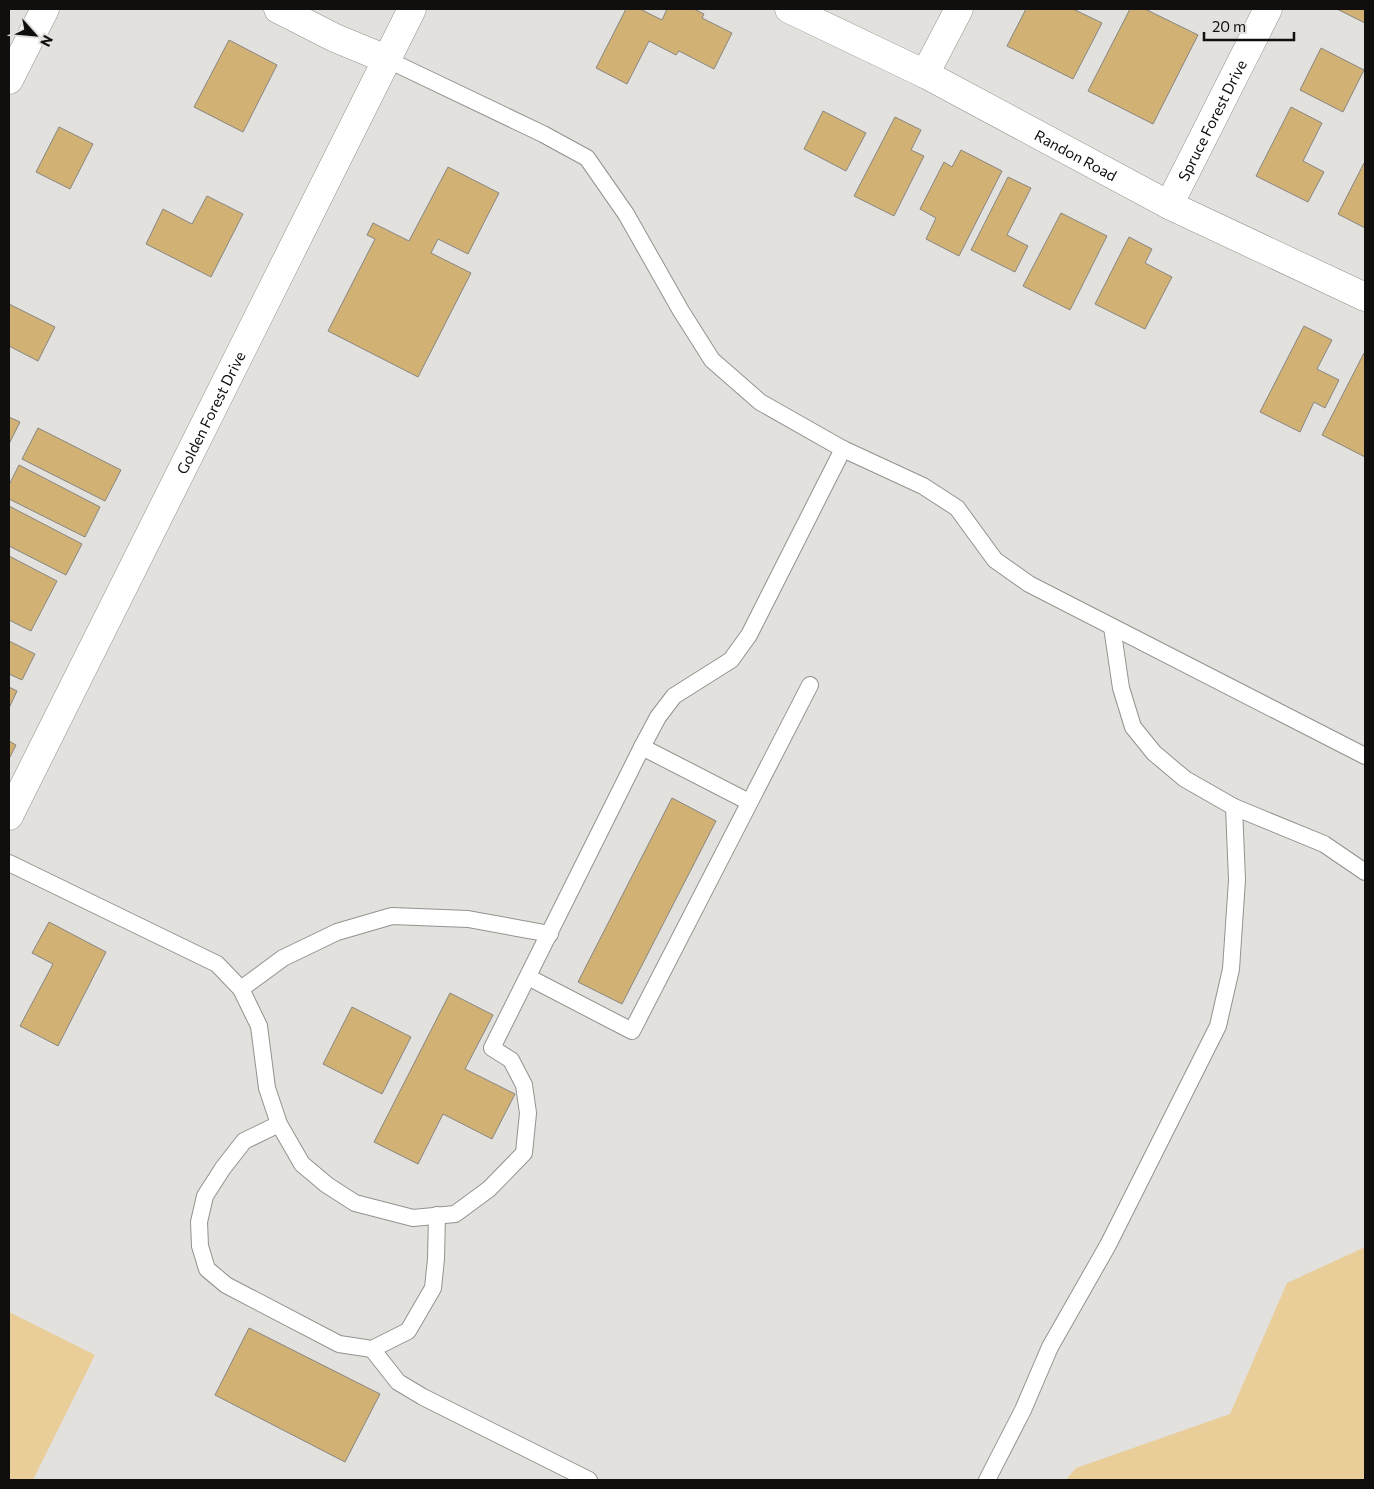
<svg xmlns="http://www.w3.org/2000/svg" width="1374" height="1489" font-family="Commissioner,sans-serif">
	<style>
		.green { fill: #e9ce9a }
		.building { fill: #d1b174; stroke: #878682 }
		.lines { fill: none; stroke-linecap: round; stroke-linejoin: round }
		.service-casing { stroke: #94928f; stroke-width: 18 }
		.minor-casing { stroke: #94928f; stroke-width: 29 }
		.service { stroke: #fff; stroke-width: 16 }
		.minor { stroke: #fff; stroke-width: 28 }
		.labels { text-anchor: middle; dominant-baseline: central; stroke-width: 4; stroke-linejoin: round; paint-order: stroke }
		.street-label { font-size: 15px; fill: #100f0e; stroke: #e3e1dd }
	</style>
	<rect width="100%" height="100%" fill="#e3e1dd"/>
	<g class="green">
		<polygon points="1365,1247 1365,1480 1066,1480 1076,1468 1230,1414 1287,1283"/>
		<polygon points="9,1312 95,1355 33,1480 9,1480"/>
	</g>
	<g class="building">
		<polygon points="626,9 640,9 662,20 667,9 694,9 704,14 702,18 732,33 714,69 679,51 676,55 649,41 627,84 596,68"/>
		<polygon points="1026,9 1073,9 1102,23 1073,79 1007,46"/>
		<polygon points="1130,9 1145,9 1198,35 1153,124 1088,91"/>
		<polygon points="1337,9 1365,9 1365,23"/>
		<polygon points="229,40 277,65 243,132 194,107"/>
		<polygon points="1321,48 1364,70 1343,112 1300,90"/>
		<polygon points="1291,107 1322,123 1303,161 1324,172 1308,202 1256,176"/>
		<polygon points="823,111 866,133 846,171 804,149"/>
		<polygon points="895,117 921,130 911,150 924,156 894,216 854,196"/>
		<polygon points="59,127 93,144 70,189 36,172"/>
		<polygon points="961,150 1002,171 959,256 926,239 936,218 920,209 944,162 952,167"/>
		<polygon points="1364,163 1365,164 1365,228 1338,214"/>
		<polygon points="448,167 499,193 468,254 438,239 431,253 471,273 418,377 328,331 375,239 367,235 373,223 409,241"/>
		<polygon points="1008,177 1031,188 1007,235 1028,246 1015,272 971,250"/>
		<polygon points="207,196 243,214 211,277 146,244 163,209 192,224"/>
		<polygon points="1061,213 1107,236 1070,310 1023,286"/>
		<polygon points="1129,237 1152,249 1145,263 1172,277 1145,329 1095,304"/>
		<polygon points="9,304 55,327 38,361 9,346"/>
		<polygon points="1304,326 1332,340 1317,369 1339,380 1325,408 1314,402 1300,432 1260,412"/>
		<polygon points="1364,353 1365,353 1365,457 1322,435"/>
		<polygon points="9,417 20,422 9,444"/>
		<polygon points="38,428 121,470 105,501 22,459"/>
		<polygon points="19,465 100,507 85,537 9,499 9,485"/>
		<polygon points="9,506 82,544 66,575 9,546"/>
		<polygon points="9,556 57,581 31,631 9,620"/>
		<polygon points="9,641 35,654 22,680 9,674"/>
		<polygon points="9,687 17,691 9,708"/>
		<polygon points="9,741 16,745 9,759"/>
		<polygon points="672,798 716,821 622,1004 578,982"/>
		<polygon points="49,922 106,952 58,1046 20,1026 53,964 32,953"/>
		<polygon points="450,993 493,1015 465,1069 515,1094 492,1139 443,1114 418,1164 374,1142"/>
		<polygon points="352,1007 411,1037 382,1094 323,1064"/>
		<polygon points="249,1328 380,1394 345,1462 215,1395"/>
	</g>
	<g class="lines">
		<defs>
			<g id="service">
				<polyline points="386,59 543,134 587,158 626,214 681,311 712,360 760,402 843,449 923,486 957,508 995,560 1029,584 1365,756"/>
				<polyline points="1112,627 1121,688 1133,727 1154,753 1185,779 1234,807 1324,844 1365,872"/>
				<polyline points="642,747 749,802"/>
				<polyline points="9,863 217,964 241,989 259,1026 267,1088 279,1124 302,1164 327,1185 355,1203 413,1218 455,1214 489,1189 524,1153 528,1113 524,1085 511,1060 492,1048 642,747 658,717 674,696 731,660 749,635 843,449"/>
				<polyline points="528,977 632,1031 810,685"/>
				<polyline points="241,989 283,958 337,932 392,916 468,919 550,934"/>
				<polyline points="279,1124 244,1141 223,1168 205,1196 199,1222 200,1246 207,1269 226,1285 339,1344 372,1349 408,1331 433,1288 436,1259 437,1215"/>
				<polyline points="372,1349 398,1382 423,1397 589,1480"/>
				<polyline points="987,1480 1023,1410 1050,1347 1108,1245 1218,1026 1231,969 1237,880 1234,807"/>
			</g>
			<g id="minor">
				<polyline points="278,9 335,38 386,59"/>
				<path id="s1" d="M789,9L925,74L1169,205L1365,297"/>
				<polyline points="925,74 959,9"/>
				<polyline points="9,80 45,9"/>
				<path id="s2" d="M1169,205L1268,9"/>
				<path id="s3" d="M9,816L412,9"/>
			</g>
		</defs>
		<use href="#service" class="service-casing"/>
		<use href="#minor" class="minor-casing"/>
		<use href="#service" class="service"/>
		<use href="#minor" class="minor"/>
	</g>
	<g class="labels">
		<g class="street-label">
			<text stroke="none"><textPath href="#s2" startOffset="95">Spruce Forest Drive</textPath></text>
			<text stroke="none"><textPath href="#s1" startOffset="322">Randon Road</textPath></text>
			<text stroke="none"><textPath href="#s3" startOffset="451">Golden Forest Drive</textPath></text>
		</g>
	</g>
	<rect width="1374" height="1489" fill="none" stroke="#100f0e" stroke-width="20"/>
	<g transform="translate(35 35) rotate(117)" stroke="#e3e1dd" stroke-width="4" paint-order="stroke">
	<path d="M0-4L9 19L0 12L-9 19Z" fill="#100f0e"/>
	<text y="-8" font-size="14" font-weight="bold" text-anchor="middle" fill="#100f0e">N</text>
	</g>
	<path d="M1204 32v8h90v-8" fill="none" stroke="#100f0e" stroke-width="2.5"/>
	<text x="1212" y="32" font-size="15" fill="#100f0e" stroke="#e3e1dd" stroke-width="4" paint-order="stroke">20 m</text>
</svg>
